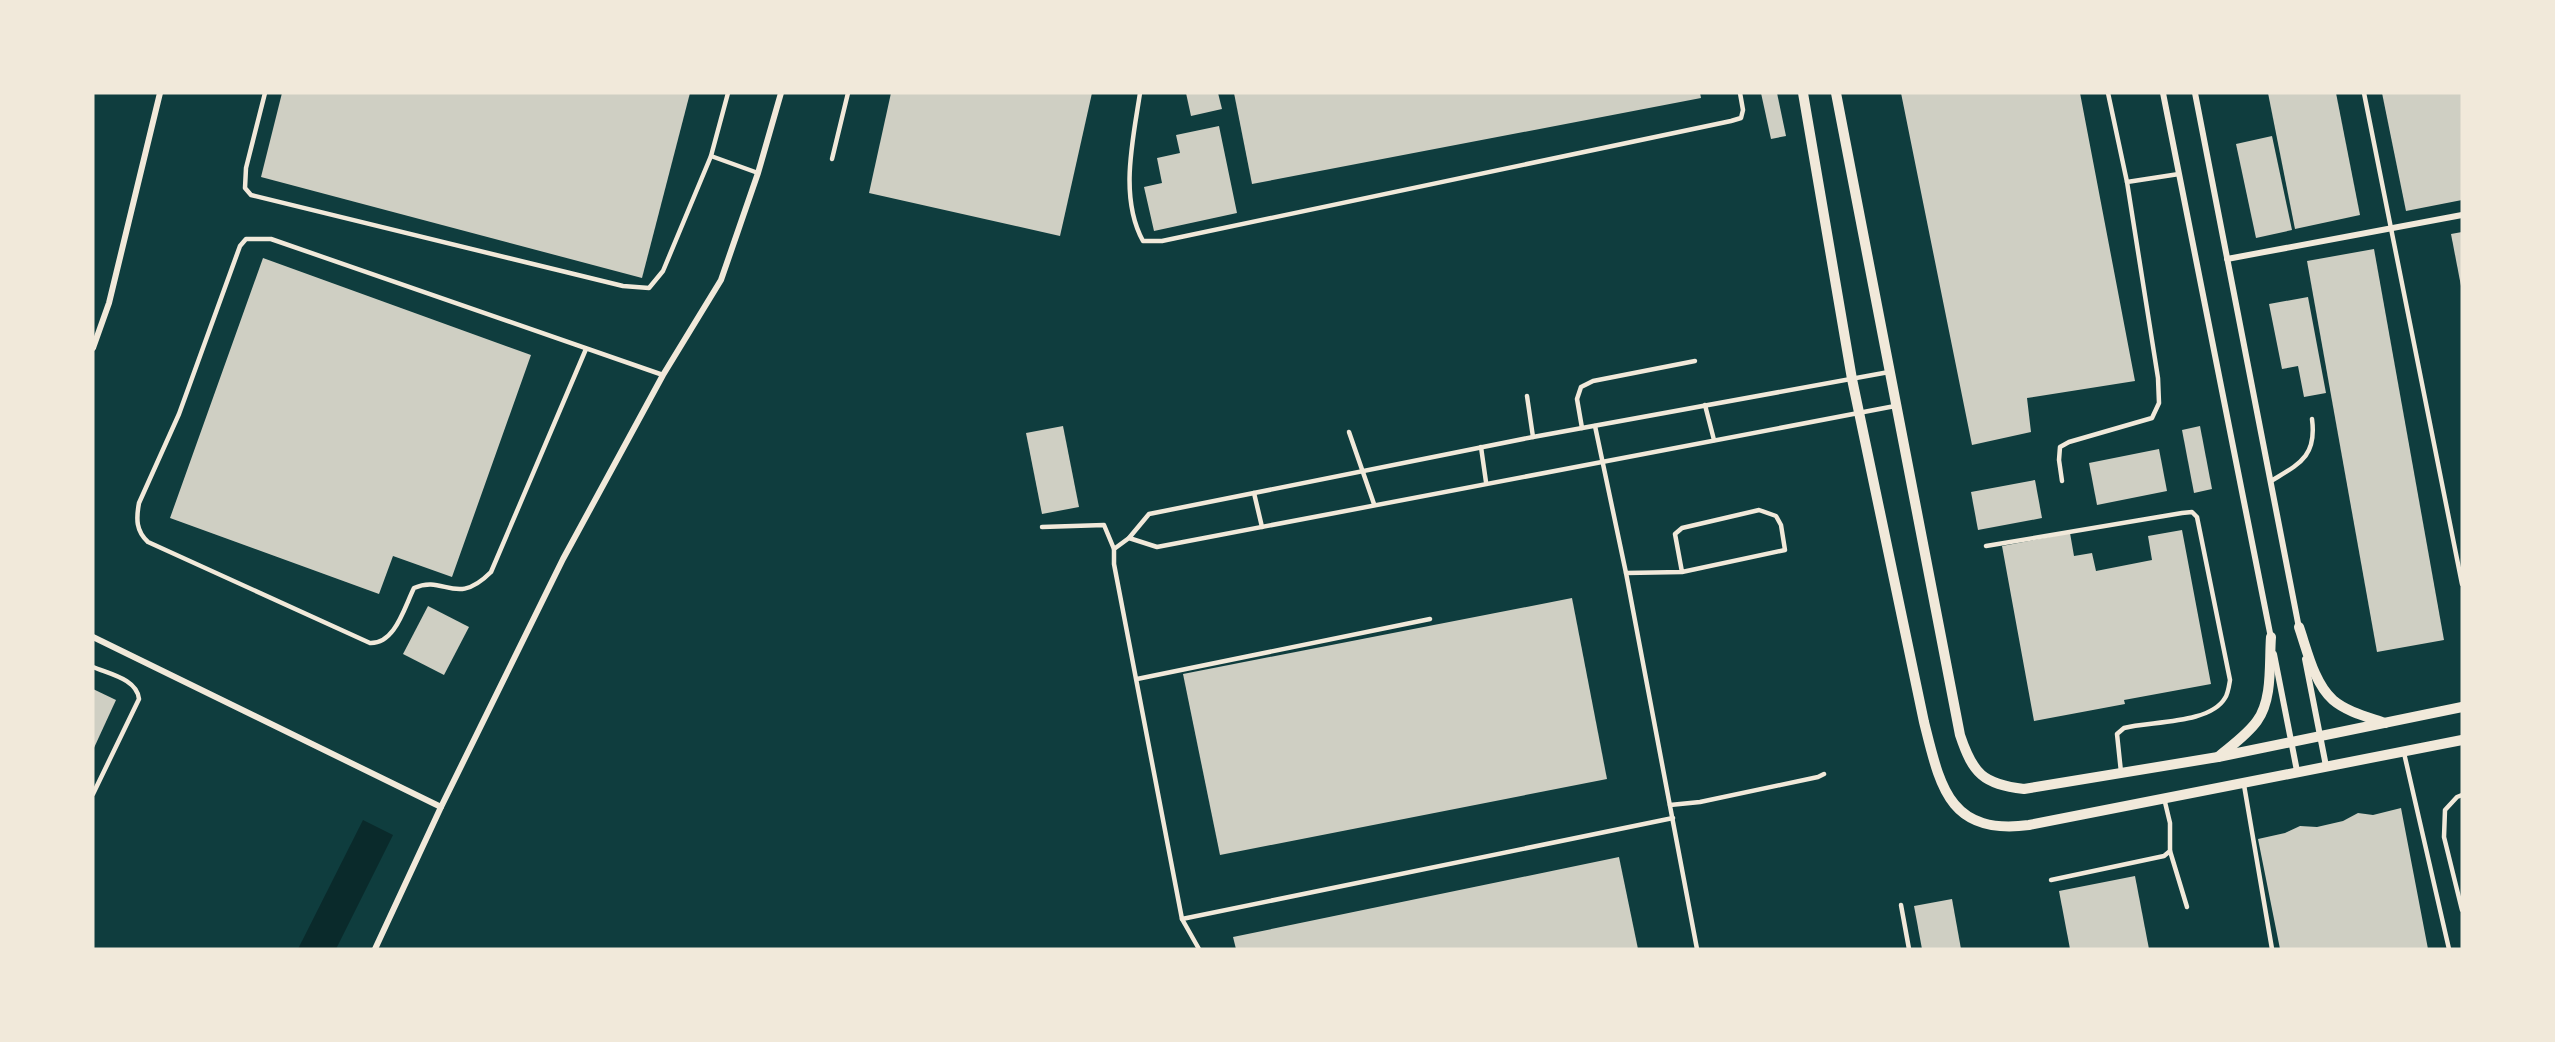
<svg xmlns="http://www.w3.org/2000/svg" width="2555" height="1042" font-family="'Nunito Sans',sans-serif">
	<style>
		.water { fill: #0a2a2b }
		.building { fill: #cfcfc3 }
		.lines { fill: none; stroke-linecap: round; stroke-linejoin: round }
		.service { stroke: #f1e9da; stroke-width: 4.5 }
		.minor { stroke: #f1e9da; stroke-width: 6 }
		.tertiary { stroke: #f1e9da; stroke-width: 10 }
	</style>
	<rect width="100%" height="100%" fill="#0f3d3e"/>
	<polygon class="water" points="363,820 393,835 336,949 298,949"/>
	<g class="building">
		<polygon points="282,93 690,93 642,278 261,177"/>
		<polygon points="891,93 1092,93 1060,236 869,193"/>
		<polygon points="1186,93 1218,93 1222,109 1191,116"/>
		<polygon points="1234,93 1700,93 1701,98 1252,184"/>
		<polygon points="1761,93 1777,93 1786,136 1771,139"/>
		<polygon points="1901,93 2080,93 2135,381 2027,398 2031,432 1972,445"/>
		<polygon points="2268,93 2336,93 2360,215 2295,229"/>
		<polygon points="2382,93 2462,93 2462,200 2406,211"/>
		<polygon points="1219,126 1237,213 1154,231 1144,187 1162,183 1157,158 1180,153 1176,135"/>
		<polygon points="2272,136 2292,230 2256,238 2236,144"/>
		<polygon points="2462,232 2462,286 2461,286 2451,234"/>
		<polygon points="2374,249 2444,640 2377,652 2307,261"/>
		<polygon points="263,258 531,355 452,577 393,556 379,594 170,518"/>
		<polygon points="2308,297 2326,393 2304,397 2298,366 2282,369 2269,304"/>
		<polygon points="1063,426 1079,507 1042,514 1026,433"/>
		<polygon points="2200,426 2212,489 2194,493 2182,430"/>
		<polygon points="2159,449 2167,491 2097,505 2089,463"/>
		<polygon points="2035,480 2042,518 1978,530 1971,492"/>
		<polygon points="2182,530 2211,684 2124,700 2125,704 2034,721 2002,546 2070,533 2074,556 2092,553 2096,571 2152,560 2148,536"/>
		<polygon points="1572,598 1607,779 1220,855 1183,674"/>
		<polygon points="428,606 469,627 444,675 403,654"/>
		<polygon points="93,689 116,700 93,750"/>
		<polygon points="2401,808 2428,949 2280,949 2258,839 2285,833 2300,826 2317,827 2343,821 2358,813 2373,815"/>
		<polygon points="1619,857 1638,949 1236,949 1233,937"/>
		<polygon points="2135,876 2149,949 2070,949 2059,891"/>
		<polygon points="1952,899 1961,949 1922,949 1914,906"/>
	</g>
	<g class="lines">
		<g class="service">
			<polyline points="265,93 246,168 245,188 251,195 623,286 649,288 663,271 711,156 728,93"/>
			<path d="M1140,93C1133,140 1119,197 1143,241H1162L1731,121L1741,118L1743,110L1740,93"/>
			<polyline points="2108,93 2127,182"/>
			<polyline points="2364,93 2462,584"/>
			<polyline points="711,156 758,173"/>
			<polyline points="832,159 848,93"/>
			<path d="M586,349L491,572C455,608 445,574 414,588C404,608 395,644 370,643L148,542C136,531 136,519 139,503L179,414L240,246L246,239H271L663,375"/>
			<polyline points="1527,396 1533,437"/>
			<polyline points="1705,405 1714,440"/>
			<polyline points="1595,426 1626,573 1697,949"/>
			<polyline points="1582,428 1577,399 1581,387 1593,381 1695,361"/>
			<polyline points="1349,432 1374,504"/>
			<polyline points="1481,447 1486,482"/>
			<polyline points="2062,481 2059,460 2060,447 2069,442 2152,418 2159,403 2158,378 2127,182 2179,174"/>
			<path d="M2271,481C2299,464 2317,457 2312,419"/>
			<polyline points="1254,493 1262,527"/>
			<polyline points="1042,527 1104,525 1114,549"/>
			<polyline points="1129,538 1157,547 1895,406"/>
			<path d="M1986,546L2182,513L2192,512L2197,517L2230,680C2229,686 2228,694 2225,698C2210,724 2151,721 2124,728L2117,734L2121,772"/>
			<polyline points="1626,573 1682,572 1785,550 1781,525 1776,516 1759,510 1682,528 1675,534 1682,572"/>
			<path d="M93,667C109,674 137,679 139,699L93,794"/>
			<polyline points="1137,679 1430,619"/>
			<polyline points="2404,753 2449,949"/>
			<polyline points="2244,785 2272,949"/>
			<polyline points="2462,795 2457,797 2445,810 2444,837 2462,910"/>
			<polyline points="1670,805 1700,802 1818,777 1824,774"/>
			<polyline points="2170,851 2187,907"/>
			<polyline points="2051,880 2164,856 2170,851 2170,823 2164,798"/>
			<polyline points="1901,905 1909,949"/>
			<polyline points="1182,919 1673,818"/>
			<polyline points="1199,949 1182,919 1114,564 1114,549 1129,538 1149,514 1533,437 1889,372"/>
		</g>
		<g class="minor">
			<polyline points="2163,93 2271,638"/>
			<polyline points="2195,93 2299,628"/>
			<polyline points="2227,259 2462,215"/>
			<polyline points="93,348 109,303 160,93"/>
			<polyline points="93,637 441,807"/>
			<polyline points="2274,654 2297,771"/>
			<polyline points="2305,659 2326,766"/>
			<polyline points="375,949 441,807 563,559 663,375 721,280 758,173 781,93"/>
		</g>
		<g class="tertiary">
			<path d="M1803,93L1852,379L1924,722C1940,785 1948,836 2029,825L2462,740"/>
			<path d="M1836,93L1960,735C1973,774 1983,784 2024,789L2218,757L2462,707"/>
			<path d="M2299,627C2307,650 2314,683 2333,700C2347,712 2368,717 2385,723"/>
			<path d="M2218,757C2231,746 2247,735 2257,721C2273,699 2269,663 2271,637"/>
		</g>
	</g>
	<rect width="2555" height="1042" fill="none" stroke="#f1e9da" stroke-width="189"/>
</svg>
